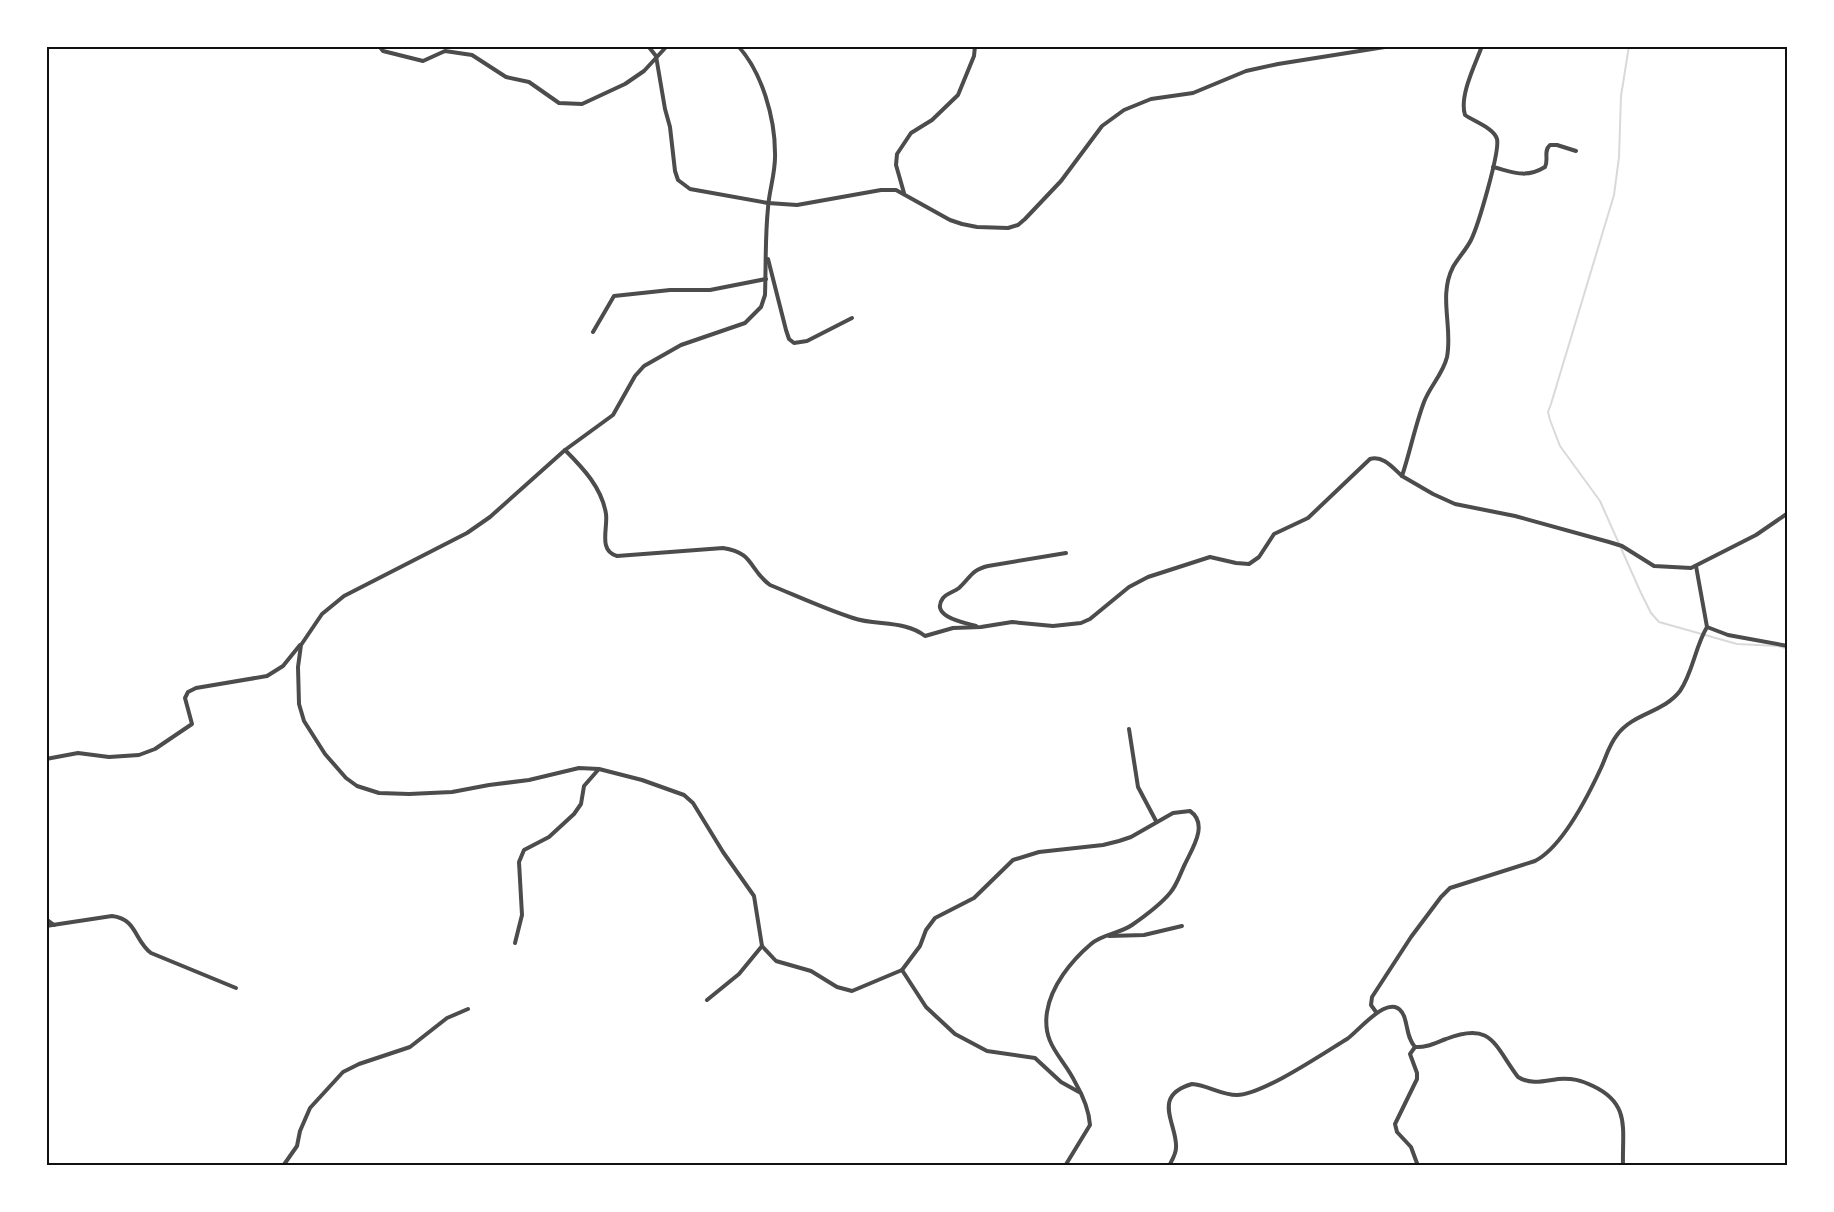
<svg xmlns="http://www.w3.org/2000/svg" width="1834" height="1212" font-family="'Fira Sans',sans-serif">
	<style>
		.lines { fill: none; stroke-linecap: round; stroke-linejoin: round }
		.stream { stroke: #d9d9d9; stroke-width: 2 }
		.minor { stroke: #4c4c4c; stroke-width: 4 }
		.neatline { fill: none; stroke: #111; stroke-width: 2 }
	</style>
	<rect width="100%" height="100%" fill="#fff"/>
	<g class="lines">
		<polyline class="stream" points="1629,46 1621,96 1619,157 1614,195 1551,404 1548,412 1550,420 1560,446 1600,501 1641,593 1651,613 1659,622 1737,644 1778,646 1788,649"/>
		<g class="minor">
			<polyline points="379,46 383,51 423,61 445,51 472,55 506,77 529,82 559,103 582,104 625,84 644,71 667,46"/>
			<polyline points="648,46 656,56 665,109 670,127 675,171 678,180 690,189 768,203 797,205 881,190 896,190 950,220 962,224 977,227 1008,228 1018,225 1025,219 1061,181 1102,126 1124,110 1151,99 1193,93 1246,71 1278,64 1391,46"/>
			<path d="M738,46C762,72 775,118 775,153C776,172 769,190 768,208C765,237 766,266 765,295L761,307L745,323L681,345L644,366L635,376L613,415L565,450L490,517L467,533L344,596L322,614L301,645L298,667L299,704L304,721L325,754L346,778L357,786L379,793L409,794L452,792L489,785L529,780L579,768L599,769L642,780L684,795L693,803L723,852L754,896L762,946L776,961L811,971L837,987L852,991L902,970L920,946L926,930L935,918L974,898L1013,860L1039,852L1103,845L1119,841L1131,837L1173,813L1190,811C1209,824 1192,849 1185,864C1180,874 1177,885 1170,893C1160,905 1145,916 1132,925C1119,934 1102,934 1091,944C1071,961 1051,986 1047,1012C1042,1045 1063,1057 1075,1082C1082,1094 1089,1111 1090,1125L1065,1166"/>
			<polyline points="1418,46 1440,46"/>
			<path d="M1482,46C1475,65 1459,96 1465,115C1473,121 1494,128 1497,139C1500,152 1478,226 1471,240C1466,250 1458,258 1453,267C1438,296 1453,327 1447,357C1443,374 1430,386 1424,402C1415,426 1410,452 1402,476L1433,494L1455,504L1515,516L1609,542L1622,546L1654,566L1691,568L1756,535L1788,513"/>
			<path d="M1493,167C1513,172 1525,179 1545,167C1549,160 1543,151 1550,145H1557L1576,151"/>
			<polyline points="904,193 896,165 897,154 911,133 932,120 958,95 974,56 975,46"/>
			<polyline points="768,259 786,330 789,339 794,343 807,341 852,318"/>
			<polyline points="593,332 614,296 670,290 710,290 766,279"/>
			<path d="M565,450C583,468 602,488 606,514C608,528 598,551 617,556L723,548C755,553 748,569 770,585C797,596 825,609 853,618C876,626 905,620 925,636L953,628L981,627L1012,622L1053,626L1081,623L1090,619L1129,587L1148,577L1210,557L1236,563L1249,564L1259,557L1274,534L1308,518L1370,459C1383,455 1393,468 1402,476"/>
			<path d="M976,626C966,623 929,617 943,598C947,593 954,592 959,588C971,577 971,570 988,566L1066,553"/>
			<polyline points="1707,627 1728,635 1788,646"/>
			<polyline points="1129,729 1138,787 1156,821"/>
			<polyline points="46,759 78,753 109,757 139,755 155,749 192,724 185,698 188,692 196,688 267,676 283,666 300,645"/>
			<polyline points="46,919 54,925"/>
			<path d="M46,926L112,916C137,919 134,940 151,953L236,988"/>
			<polyline points="1109,936 1144,935 1182,926"/>
			<polyline points="515,943 522,915 519,862 524,850 549,837 574,814 581,804 584,786 598,770"/>
			<polyline points="902,970 926,1007 955,1034 987,1051 1035,1058 1061,1082 1079,1092"/>
			<polyline points="707,1000 739,974 762,946"/>
			<path d="M1376,1012L1371,1005L1372,997L1411,937L1441,897L1450,888L1535,861C1562,847 1588,796 1601,768C1606,757 1609,745 1617,735C1633,713 1663,713 1680,691C1693,672 1695,647 1707,627L1696,566"/>
			<polyline points="1415,1047 1410,1054 1417,1073 1417,1079 1395,1124 1397,1132 1411,1147 1418,1166"/>
			<polyline points="283,1166 297,1146 300,1131 310,1108 343,1072 359,1064 410,1047 447,1018 468,1009"/>
			<path d="M1169,1166C1172,1160 1176,1154 1176,1148C1178,1125 1150,1096 1192,1084C1207,1085 1221,1095 1237,1095C1262,1095 1324,1053 1347,1039C1359,1031 1392,988 1404,1016C1408,1027 1407,1038 1415,1047C1426,1048 1435,1043 1446,1039C1492,1021 1494,1045 1518,1077C1530,1085 1544,1081 1558,1079C1572,1078 1581,1080 1593,1086C1631,1104 1622,1129 1623,1166"/>
		</g>
	</g>
	<rect width="1834" height="1212" fill="none" stroke="#ffffff" stroke-width="96"/>
	<rect x="48" y="48" width="1738" height="1116" class="neatline"/>
</svg>
